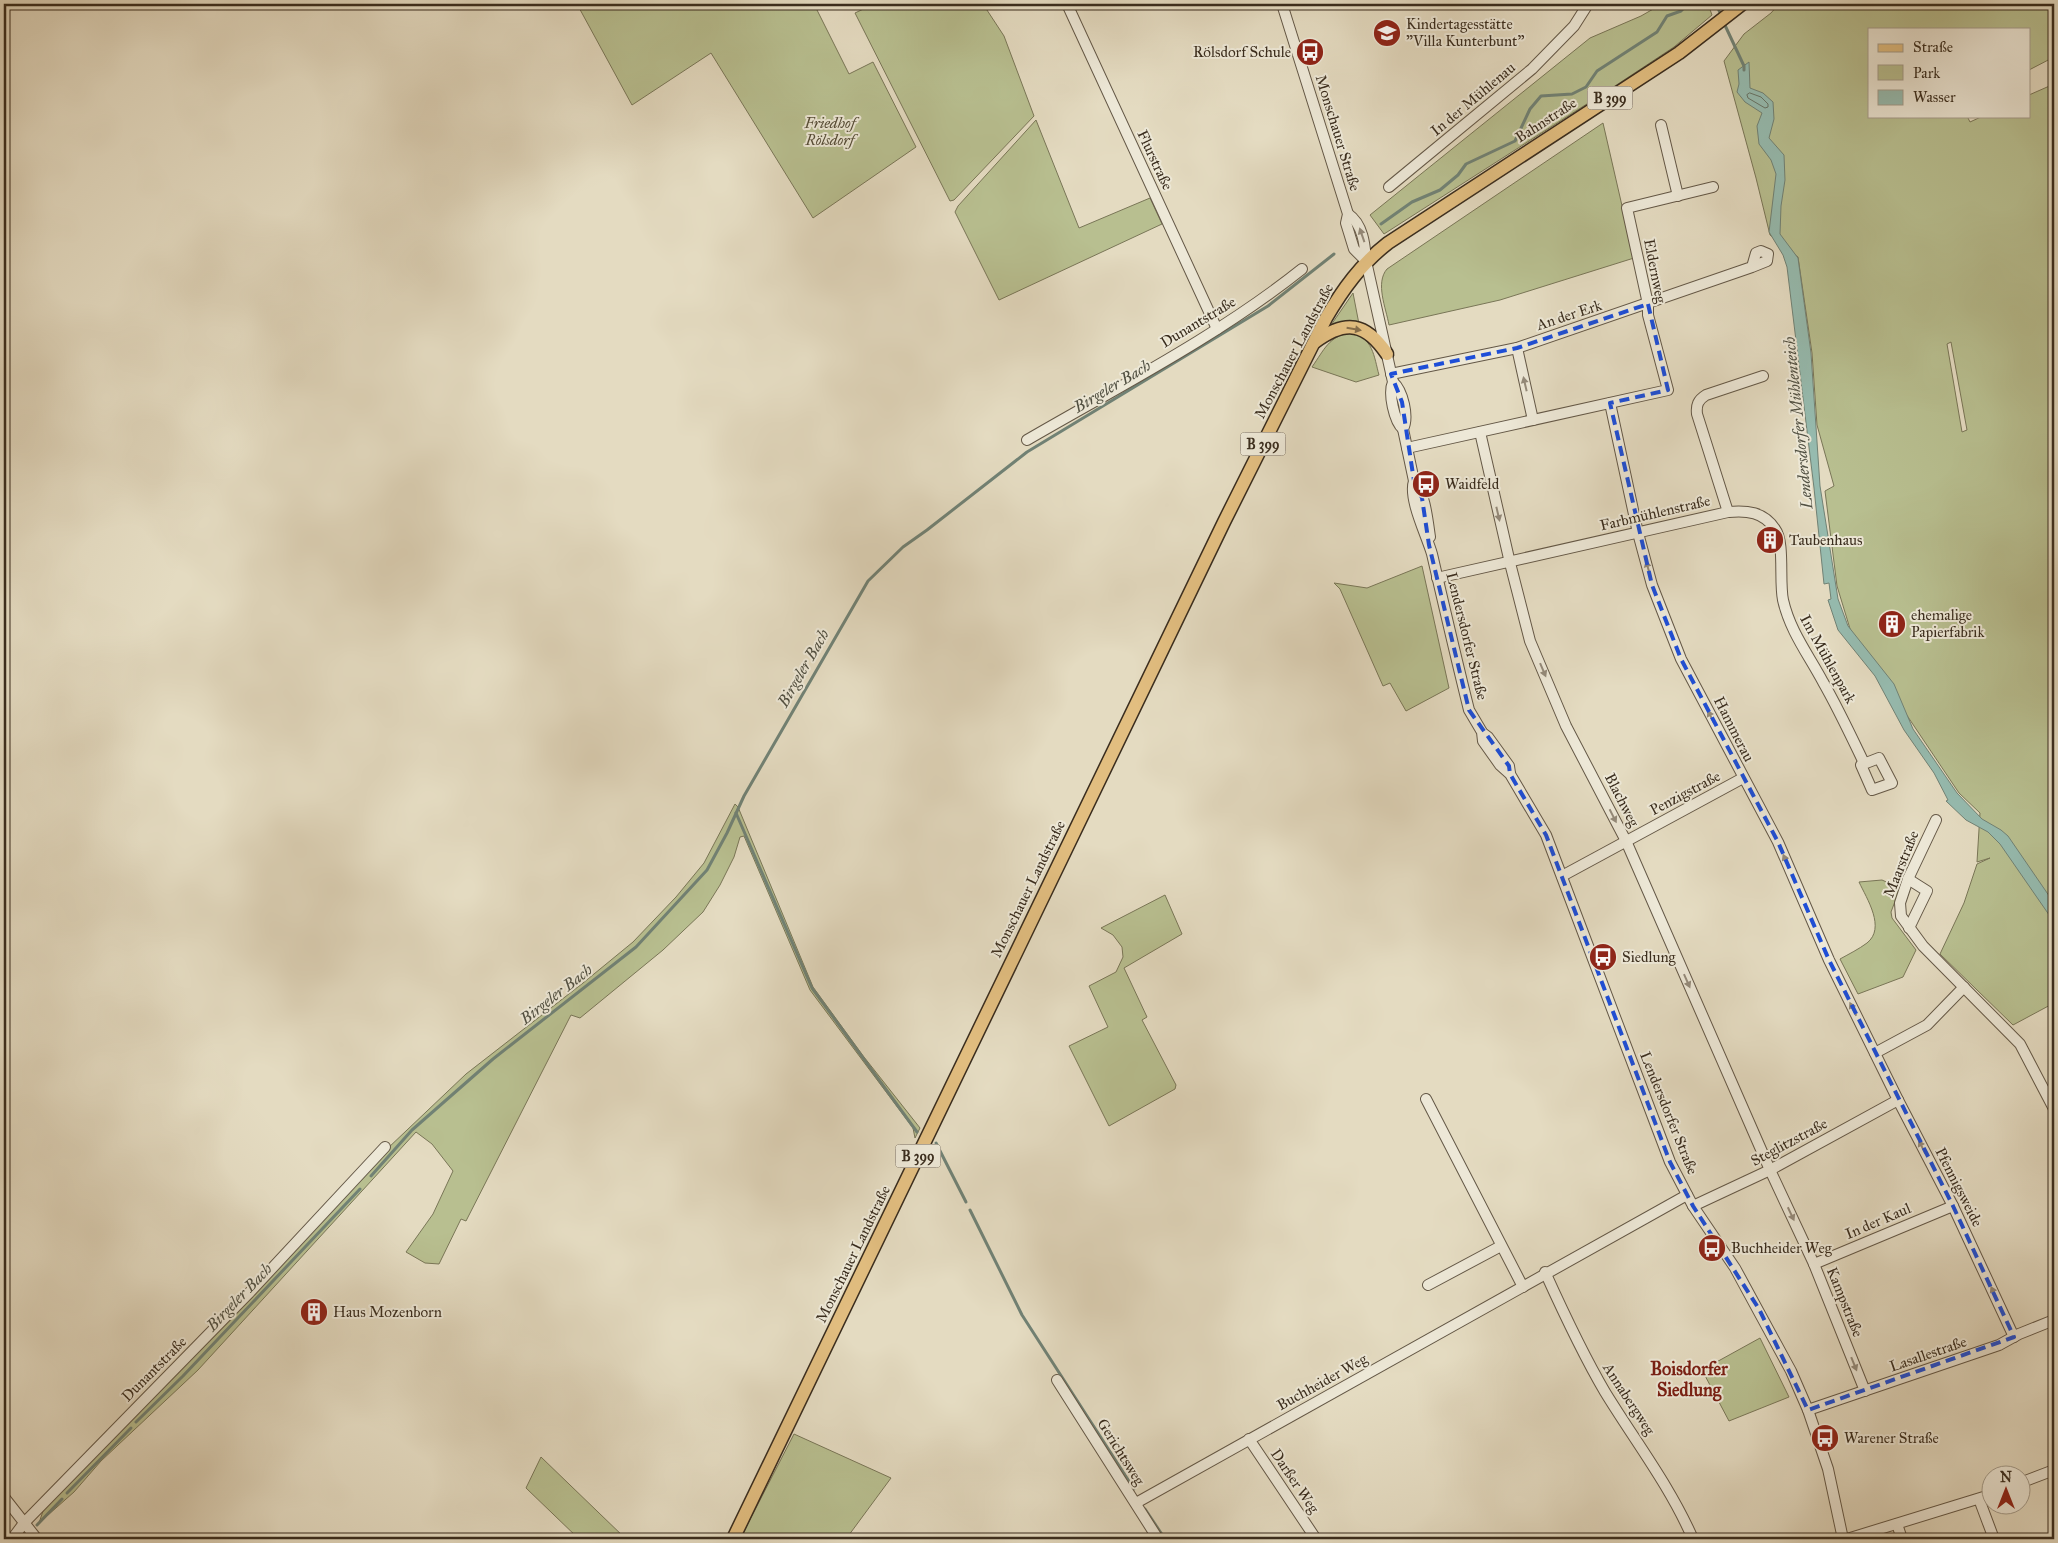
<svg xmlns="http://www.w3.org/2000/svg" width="2058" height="1543" font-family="'IM FELL Great Primer',serif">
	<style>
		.green { fill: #b8bf90; stroke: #797657; fill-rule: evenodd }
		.water { fill: #96bbaf; stroke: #718275 }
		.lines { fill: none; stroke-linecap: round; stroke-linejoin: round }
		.shore { stroke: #687466; stroke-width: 1 }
		.stream { stroke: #718275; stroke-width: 3 }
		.minor-casing { stroke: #645847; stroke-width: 12 }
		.major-casing { stroke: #3a2d1e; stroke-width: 15 }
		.minor { stroke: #ede8d7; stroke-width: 10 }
		.major { stroke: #e2be80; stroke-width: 12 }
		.oneway { fill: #948a7a }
		.oneway2 { fill: #866e4a }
		.marked { fill: none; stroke: #1d4ed8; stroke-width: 4; stroke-dasharray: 10 6; stroke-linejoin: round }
		.labels { text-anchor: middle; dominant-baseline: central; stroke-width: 4; stroke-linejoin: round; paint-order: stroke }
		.shield { fill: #ede8d7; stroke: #706556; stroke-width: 1 }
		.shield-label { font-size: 14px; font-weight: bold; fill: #3a2d1e }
		.poi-label { font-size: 15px; fill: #3a2d1e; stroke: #ede8d7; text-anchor: start }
		.street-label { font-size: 15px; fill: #3a2d1e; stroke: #ede8d7 }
		.park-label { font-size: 15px; font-style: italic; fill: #534a35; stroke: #ede8d7 }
		.water-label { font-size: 16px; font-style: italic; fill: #515042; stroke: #ede8d7 }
		.quarter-label { font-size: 18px; font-weight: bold; fill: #7a1f14; stroke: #ede8d7 }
	</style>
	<rect width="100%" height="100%" fill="#e4dbc1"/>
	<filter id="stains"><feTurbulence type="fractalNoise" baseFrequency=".004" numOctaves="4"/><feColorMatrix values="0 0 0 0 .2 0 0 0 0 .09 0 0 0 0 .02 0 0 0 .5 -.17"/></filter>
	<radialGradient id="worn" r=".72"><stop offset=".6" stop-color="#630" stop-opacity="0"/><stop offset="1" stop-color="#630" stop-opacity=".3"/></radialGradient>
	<g class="green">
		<polygon points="577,4 814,4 849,74 873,62 916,147 813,218 711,53 632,105"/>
		<polygon points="874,4 983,4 1004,36 1034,116 954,200 950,201 855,13"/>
		<polygon points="1662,4 1708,4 1712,15 1674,47 1618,84 1384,234 1370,215 1590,38 1641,16"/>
		<path d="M1779,4H2054V57L2029,70V29H1869V116H1967L1970,122L1983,116H2029V95L2054,84V1003L2013,1025L1940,954L1964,903L1977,864L1990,858L1977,862L1980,813L1959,793L1851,632L1837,586L1825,491L1834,486L1817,425L1812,353L1798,257L1770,235L1756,178L1724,61L1744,34L1771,13ZM1951,342L1967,430L1962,432L1947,344Z"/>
		<polygon points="1036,120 1079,228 1150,198 1162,224 999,300 955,212 958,206"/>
		<path d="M1603,123L1634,258L1500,300L1389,325C1386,308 1375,283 1387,269Z"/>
		<polygon points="1353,293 1359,324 1329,328"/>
		<path d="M1350,333C1373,336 1374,357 1379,375L1356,382L1312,367C1324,350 1329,336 1350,333Z"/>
		<polygon points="1422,566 1449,688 1406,711 1390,683 1383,686 1340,589 1334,583 1367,588"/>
		<polygon points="735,804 738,807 813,987 864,1057 920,1128 915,1138 913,1128 810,990 744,836 740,837 734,857 720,885 703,912 663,950 580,1018 571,1015 466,1221 461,1219 439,1264 425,1263 406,1252 433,1214 453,1171 432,1144 416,1132 198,1370 101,1461 74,1492 39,1523 43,1511 387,1149 466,1074 583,983 633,942 676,897 704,863"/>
		<path d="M1882,880L1900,888L1891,912L1892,918L1916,950L1903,977L1858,994L1840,959C1849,954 1859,949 1867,943C1886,928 1867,899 1859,882Z"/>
		<polygon points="1165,895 1182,934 1124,968 1147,1017 1142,1020 1176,1085 1175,1089 1109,1126 1069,1046 1108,1027 1089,986 1116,972 1123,957 1122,947 1113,935 1101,928"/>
		<polygon points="1760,1338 1789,1397 1729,1421 1702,1370"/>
		<polygon points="794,1434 891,1478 846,1539 740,1539"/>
		<polygon points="541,1457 626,1539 579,1539 526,1488"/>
	</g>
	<polygon class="water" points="1749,62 1750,88 1763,93 1773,102 1774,119 1769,138 1784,155 1785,180 1781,206 1780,234 1798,258 1811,353 1820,486 1838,599 1848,626 1894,684 1913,729 1957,793 1982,819 2001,830 2008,836 2054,903 2054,922 2000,844 1988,832 1966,820 1946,801 1948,800 1934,773 1904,730 1875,676 1838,630 1828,600 1831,599 1829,583 1824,584 1814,488 1787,267 1783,255 1769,232 1776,174 1771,160 1759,144 1757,126 1762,113 1745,102 1737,92 1739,84 1738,70"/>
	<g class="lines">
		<polygon class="shore" points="1750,93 1761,97 1768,104 1768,107 1765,108 1748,98 1747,95"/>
		<g class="stream">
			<polyline points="1716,4 1721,15"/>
			<polyline points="1723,21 1744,66 1744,70"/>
			<polyline points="1381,224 1412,202 1440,190 1458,175 1466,164 1515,141 1530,109 1541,96 1572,94 1586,87 1597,71 1657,32 1667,16 1681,11 1688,4"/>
			<polyline points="736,813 812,988 917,1132"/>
			<polyline points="936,1143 966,1202"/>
			<polyline points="371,1176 412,1130 493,1059 636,947 707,870 727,833 744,796 868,581 903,547 927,530 1027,452 1268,306 1334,254"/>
			<polyline points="970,1210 1022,1315 1134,1489"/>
			<polyline points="136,1422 183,1376 360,1189"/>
			<polyline points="67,1493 131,1428"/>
			<polyline points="1145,1509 1165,1539"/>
			<polyline points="37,1525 62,1499"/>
		</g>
		<defs>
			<g id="minor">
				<polyline points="1067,4 1217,329"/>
				<polyline points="1282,4 1348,214 1346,223 1354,249 1366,261"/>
				<polyline points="1661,125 1678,196"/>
				<polyline points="1389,187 1532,69 1574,26 1588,4"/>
				<path d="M1348,214C1363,224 1365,245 1366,261L1393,382C1388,393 1394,421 1403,429"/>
				<polyline points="1517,348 1533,420"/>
				<polyline points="1391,374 1517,348 1752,267 1767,261 1768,254 1761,251 1756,253 1752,267"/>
				<path d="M1393,382C1403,391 1409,417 1403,429L1414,481C1408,499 1427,536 1432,554C1444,606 1456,658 1469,710L1482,732L1483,741L1500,765L1510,774L1546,835L1670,1162L1693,1206L1735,1268L1791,1371L1808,1410L1828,1469L1843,1539"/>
				<polyline points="1610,403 1638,533 1652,585 1681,659 1778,842 1829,960 1898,1100 1953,1206 2014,1337"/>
				<polyline points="1480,432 1510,563 1530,641 1566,726 1626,841 1770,1170 1814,1264 1865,1391"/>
				<path d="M1027,440C1120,386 1218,336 1302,269"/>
				<polyline points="1407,448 1668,390 1648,315 1648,304 1627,208 1713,187"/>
				<path d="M1415,482C1425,492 1428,524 1430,537"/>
				<path d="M1728,512L1697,414C1696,405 1698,400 1706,395L1763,376"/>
				<path d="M1437,578L1728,512C1747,510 1764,512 1775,529C1785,542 1779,581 1783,600C1790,631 1808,654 1823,682C1838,708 1851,736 1864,763"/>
				<polyline points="1484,734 1488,737 1509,766 1510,773"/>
				<polygon points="1879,758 1892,783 1872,790 1861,765"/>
				<polyline points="1936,820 1908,879 1900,903 1901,916 1923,946 2020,1044 2054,1109"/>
				<polyline points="1562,876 1743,778"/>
				<polyline points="1908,879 1927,891 1909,928"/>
				<polyline points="1875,1053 1927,1025 1964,987"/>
				<polyline points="1426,1099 1523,1287"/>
				<polyline points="1693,1206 1770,1170 1898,1100"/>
				<polyline points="1814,1264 1953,1206"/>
				<path d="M1545,1272C1564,1314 1582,1353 1605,1392C1635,1441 1670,1486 1693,1539"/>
				<polyline points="1428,1285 1501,1246"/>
				<polyline points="1057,1380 1158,1539"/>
				<polyline points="1808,1410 1999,1345 2019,1334 2054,1320"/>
				<polyline points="1249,1439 1316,1539"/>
				<polyline points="2020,1483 2054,1470"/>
				<polyline points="4,1497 37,1539"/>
				<polyline points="1979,1499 1994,1539"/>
				<polyline points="1136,1503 1687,1195"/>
				<polyline points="1897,1524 1902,1539"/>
				<polyline points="12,1539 24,1523 249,1293 385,1147"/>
				<polyline points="1847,1539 1990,1495"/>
			</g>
			<g id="major">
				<path d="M1315,342C1346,319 1366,323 1387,354"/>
				<path d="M733,1539L1224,522L1326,318C1343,289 1361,264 1388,243L1679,53L1742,4"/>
			</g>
		</defs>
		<use href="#minor" class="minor-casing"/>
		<use href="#major" class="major-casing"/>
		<use href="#minor" class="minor"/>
		<use href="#major" class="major"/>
	</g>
	<defs><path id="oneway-solid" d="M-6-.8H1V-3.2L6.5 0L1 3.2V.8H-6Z" transform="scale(1.25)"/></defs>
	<g class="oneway">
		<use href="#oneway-solid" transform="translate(1362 235) rotate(-109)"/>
		<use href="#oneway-solid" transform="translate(1525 384) rotate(-103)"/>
		<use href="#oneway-solid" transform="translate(1498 514) rotate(77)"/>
		<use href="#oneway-solid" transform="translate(1648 568) rotate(-106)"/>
		<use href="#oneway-solid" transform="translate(1543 670) rotate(67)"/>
		<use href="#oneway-solid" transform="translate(1711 717) rotate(-117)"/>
		<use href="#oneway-solid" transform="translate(1613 816) rotate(63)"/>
		<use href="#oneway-solid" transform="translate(1786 861) rotate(-114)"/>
		<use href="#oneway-solid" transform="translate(1687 981) rotate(66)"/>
		<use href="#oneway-solid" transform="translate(1853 1009) rotate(-116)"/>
		<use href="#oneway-solid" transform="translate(1922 1147) rotate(-117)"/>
		<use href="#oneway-solid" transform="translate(1791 1214) rotate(65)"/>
		<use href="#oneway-solid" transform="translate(1994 1293) rotate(-115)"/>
		<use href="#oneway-solid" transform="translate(1854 1364) rotate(68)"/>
	</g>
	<use class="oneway2" href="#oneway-solid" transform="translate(1354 329) rotate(10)"/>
	<path class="marked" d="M1648,304L1668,390L1610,403L1652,585L1681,659L1778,842L1829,960L1953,1206L2014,1337L1808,1410L1759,1309L1693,1206L1670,1162L1546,835L1510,774L1509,766L1469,710L1429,545L1422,498L1414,481L1402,402L1391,374L1517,348Z"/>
	<defs>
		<symbol id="school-disc" viewBox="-11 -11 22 22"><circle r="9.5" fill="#8f2418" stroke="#ede8d7"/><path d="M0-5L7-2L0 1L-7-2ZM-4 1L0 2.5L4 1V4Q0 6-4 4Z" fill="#fff"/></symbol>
		<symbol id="bus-disc" viewBox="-11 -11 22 22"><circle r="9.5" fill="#8f2418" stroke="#ede8d7"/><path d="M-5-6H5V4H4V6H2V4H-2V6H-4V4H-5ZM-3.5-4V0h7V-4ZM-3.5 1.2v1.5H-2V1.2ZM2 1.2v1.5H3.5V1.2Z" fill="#fff"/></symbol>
		<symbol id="building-disc" viewBox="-11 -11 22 22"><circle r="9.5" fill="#8f2418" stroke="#ede8d7"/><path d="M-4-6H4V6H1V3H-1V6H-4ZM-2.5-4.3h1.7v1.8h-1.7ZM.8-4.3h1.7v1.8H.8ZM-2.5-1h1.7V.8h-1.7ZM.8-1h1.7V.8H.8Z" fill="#fff"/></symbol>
	</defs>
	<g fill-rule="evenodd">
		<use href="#school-disc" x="1371" y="17" width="32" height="32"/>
		<use href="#bus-disc" x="1294" y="36" width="32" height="32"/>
		<use href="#bus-disc" x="1410" y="468" width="32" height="32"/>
		<use href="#building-disc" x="1754" y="524" width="32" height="32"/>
		<use href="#building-disc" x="1876" y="608" width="32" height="32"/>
		<use href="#bus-disc" x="1587" y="941" width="32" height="32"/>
		<use href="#bus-disc" x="1696" y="1232" width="32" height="32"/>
		<use href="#building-disc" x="298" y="1296" width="32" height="32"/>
		<use href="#bus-disc" x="1809" y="1422" width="32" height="32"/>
	</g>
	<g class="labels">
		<g class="shield">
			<rect x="1587.5" y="86.5" width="45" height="23" rx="4"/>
			<rect x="1240.5" y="432.5" width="45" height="23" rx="4"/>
			<rect x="895.5" y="1144.5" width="45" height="23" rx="4"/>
		</g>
		<g class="shield-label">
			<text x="1610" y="98">B 399</text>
			<text x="1263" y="444">B 399</text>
			<text x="918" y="1156">B 399</text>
		</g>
		<g class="poi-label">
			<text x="1406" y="24">Kindertagesstätte<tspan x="1406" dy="17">"Villa Kunterbunt"</tspan></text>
			<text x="1291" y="52" text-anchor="end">Rölsdorf Schule</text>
			<text x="1445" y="484">Waidfeld</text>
			<text x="1789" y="540">Taubenhaus</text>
			<text x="1911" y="615">ehemalige<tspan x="1911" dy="17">Papierfabrik</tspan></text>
			<text x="1622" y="957">Siedlung</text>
			<text x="1731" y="1248">Buchheider Weg</text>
			<text x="333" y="1312">Haus Mozenborn</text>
			<text x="1844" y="1438">Warener Straße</text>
		</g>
		<g class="street-label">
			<text transform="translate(1473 99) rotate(-40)">In der Mühlenau</text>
			<text transform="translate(1546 120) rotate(-33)">Bahnstraße</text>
			<text transform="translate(1338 133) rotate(73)">Monschauer Straße</text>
			<text transform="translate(1155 160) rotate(65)">Flurstraße</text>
			<text transform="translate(1655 271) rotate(79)">Eldernweg</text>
			<text transform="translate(1569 315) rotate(-18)">An der Erk</text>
			<text transform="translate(1198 322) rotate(-31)">Dunantstraße</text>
			<text transform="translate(1294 351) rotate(-62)">Monschauer Landstraße</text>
			<text transform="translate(1655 513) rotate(-13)">Farbmühlenstraße</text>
			<text transform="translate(1467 636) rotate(76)">Lendersdorfer Straße</text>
			<text transform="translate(1828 659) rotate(61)">Im Mühlenpark</text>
			<text transform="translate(1734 729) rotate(63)">Hammerau</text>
			<text transform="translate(1685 793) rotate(-28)">Penzigstraße</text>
			<text transform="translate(1622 800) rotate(63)">Blachweg</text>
			<text transform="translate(1901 864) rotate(-68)">Maarstraße</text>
			<text transform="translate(1028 889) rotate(-64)">Monschauer Landstraße</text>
			<text transform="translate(1669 1113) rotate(68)">Lendersdorfer Straße</text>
			<text transform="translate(1789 1142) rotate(-28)">Steglitzstraße</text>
			<text transform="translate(1959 1187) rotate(63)">Pfennigsweide</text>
			<text transform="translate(1878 1221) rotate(-23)">In der Kaul</text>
			<text transform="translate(853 1254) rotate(-64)">Monschauer Landstraße</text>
			<text transform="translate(1845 1302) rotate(68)">Kampstraße</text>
			<text transform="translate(1928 1354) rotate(-19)">Lasallestraße</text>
			<text transform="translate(154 1369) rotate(-45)">Dunantstraße</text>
			<text transform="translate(1322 1382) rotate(-29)">Buchheider Weg</text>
			<text transform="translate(1629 1399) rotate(57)">Annabergweg</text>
			<text transform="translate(1121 1452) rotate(58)">Gerichtsweg</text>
			<text transform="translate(1295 1481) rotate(56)">Darßer Weg</text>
		</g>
		<g class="park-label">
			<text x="830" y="123">Friedhof<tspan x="830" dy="17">Rölsdorf</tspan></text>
		</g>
		<g class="water-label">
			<text transform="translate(1112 386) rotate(-31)">Birgeler Bach</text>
			<text transform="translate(1798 423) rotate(-96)">Lendersdorfer Mühlenteich</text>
			<text transform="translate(803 668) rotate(-60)">Birgeler Bach</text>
			<text transform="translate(556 994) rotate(-38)">Birgeler Bach</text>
			<text transform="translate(239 1297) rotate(-46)">Birgeler Bach</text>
		</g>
		<g class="quarter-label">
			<text x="1689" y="1369">Boisdorfer<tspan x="1689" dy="21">Siedlung</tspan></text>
		</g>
	</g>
	<rect width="2058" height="1543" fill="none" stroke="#e4dbc1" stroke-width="20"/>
	<rect x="5" y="5" width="2048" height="1533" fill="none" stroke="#3a2d1e" stroke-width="2.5"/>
	<rect x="10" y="10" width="2038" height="1523" fill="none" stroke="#3a2d1e"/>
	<rect x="1868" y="28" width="162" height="90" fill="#ede8d7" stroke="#a59d8d"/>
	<rect x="1878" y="44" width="25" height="8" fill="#e2be80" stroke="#a59d8d"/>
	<text x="1913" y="52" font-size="15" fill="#3a2d1e">Straße</text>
	<rect x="1878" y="65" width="25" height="15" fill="#b8bf90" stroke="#a59d8d"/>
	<text x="1913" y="78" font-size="15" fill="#3a2d1e">Park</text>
	<rect x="1878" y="90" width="25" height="15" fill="#96bbaf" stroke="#a59d8d"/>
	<text x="1913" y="102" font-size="15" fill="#3a2d1e">Wasser</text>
	<g transform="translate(2006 1490)"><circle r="24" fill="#ede8d7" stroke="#a59d8d"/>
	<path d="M0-4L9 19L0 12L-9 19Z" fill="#8f2418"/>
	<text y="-8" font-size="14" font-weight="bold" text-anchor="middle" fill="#3a2d1e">N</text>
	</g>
	<rect width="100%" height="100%" filter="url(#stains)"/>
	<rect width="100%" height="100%" fill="url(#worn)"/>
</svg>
